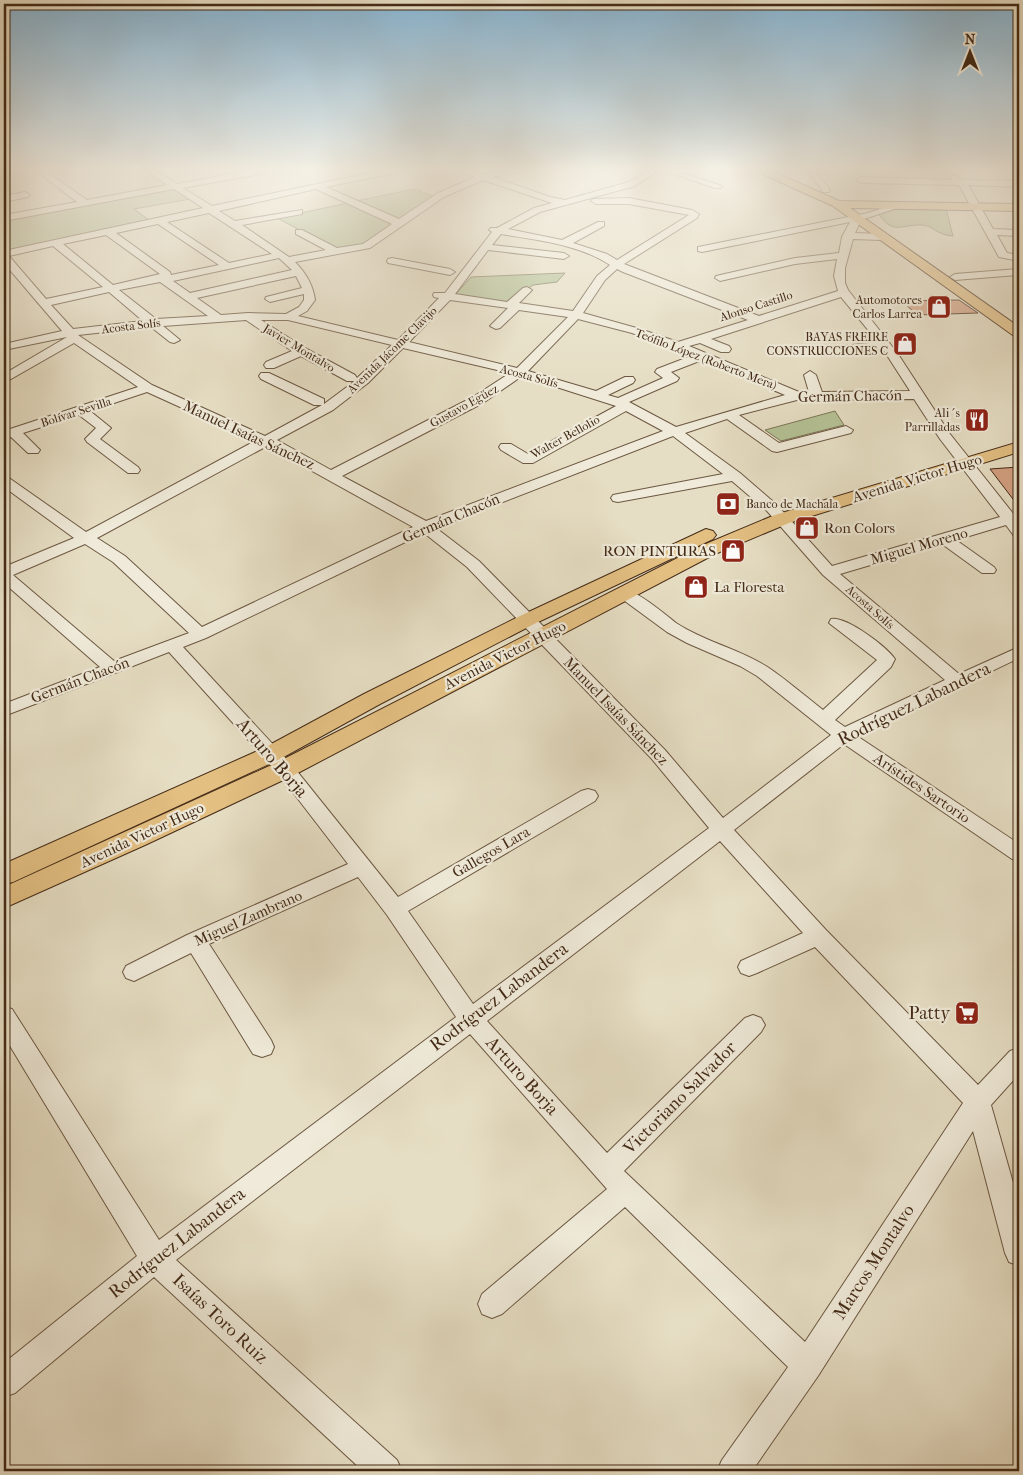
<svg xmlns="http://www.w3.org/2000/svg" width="1023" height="1475" font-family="'IM FELL French Canon',serif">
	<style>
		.green { fill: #b4c195; stroke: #7c7656 }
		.building { fill: #d3a082; stroke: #442b17 }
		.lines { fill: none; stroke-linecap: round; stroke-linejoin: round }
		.minor-casing { stroke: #6c5842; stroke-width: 2 }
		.major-casing { stroke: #442b17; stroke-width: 2 }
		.minor { fill: #efead9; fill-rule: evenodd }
		.major { fill: #e3bf82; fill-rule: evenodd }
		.labels { text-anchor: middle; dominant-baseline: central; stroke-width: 4.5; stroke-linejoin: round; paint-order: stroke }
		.far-poi-label { font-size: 12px; fill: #442b17; stroke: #efead9; text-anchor: end }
		.far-street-label { font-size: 12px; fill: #442b17; stroke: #efead9 }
		.street-label { font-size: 15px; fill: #442b17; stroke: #efead9 }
		.poi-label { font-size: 15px; fill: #442b17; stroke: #efead9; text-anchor: start }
		.near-street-label { font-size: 18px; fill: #442b17; stroke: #efead9 }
		.near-poi-label { font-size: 18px; fill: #442b17; stroke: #efead9; text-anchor: end }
	</style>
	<rect width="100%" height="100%" fill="#e6dec4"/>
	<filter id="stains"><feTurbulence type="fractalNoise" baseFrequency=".004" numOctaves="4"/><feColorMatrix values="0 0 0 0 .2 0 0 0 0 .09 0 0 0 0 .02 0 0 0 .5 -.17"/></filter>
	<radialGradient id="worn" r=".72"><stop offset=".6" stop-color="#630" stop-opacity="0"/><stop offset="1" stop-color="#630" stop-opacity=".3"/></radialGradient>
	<g class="green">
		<polygon points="172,189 190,199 134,209 150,221 4,251 4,221"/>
		<polygon points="414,189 433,196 398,220 357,201"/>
		<polygon points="353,202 395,223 363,245 337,250 277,218"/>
		<path d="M901,208L946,209L953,236C937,235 933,226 923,225C901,224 893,236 878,213Z"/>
		<polygon points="565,273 557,282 533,285 509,302 455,295 471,277"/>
		<polygon points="835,411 844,425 781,441 765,430"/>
	</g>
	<g class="building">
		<polygon points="959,300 978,313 917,315 902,301"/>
		<polygon points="1019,467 1019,507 990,469"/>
	</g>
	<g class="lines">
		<defs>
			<g id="minor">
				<path d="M35,170H44L87,200L167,185L146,170H155L177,184L253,170H269L265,173L183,188L212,206L384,170H398L394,173L326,187L399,219L438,193L475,177L460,172L459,170H470L483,174L505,170H519L518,172L493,177L550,197L565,200L629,182L650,170H659L635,186L540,212L508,229L562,240L598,222H604V226L573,243L607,254L617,260L689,215L629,204H596L591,201L593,199L629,198L692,210L699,214L697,218L624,264L759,316L838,291L834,276L837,259L795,264L720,281L715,278L716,276L795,258L839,253L842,237L850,222L702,252L698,251V247L868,213L895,204L900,207L861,220L855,233L882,234L887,237L882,240L853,239L845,268V283L848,290L898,354L950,434L1015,516L1019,523V537L1014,536L1006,525L956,540L994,567L996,570L994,573H982L942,544L840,574L959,674L1019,647V658L857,736L1019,844V861L1012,859L844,744L734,830L826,930L978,1085L1010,1051L1019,1048V1074L991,1105L1019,1204V1266L1009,1262L1005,1253L973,1131L818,1376L752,1471H717L722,1460L788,1367L625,1207L502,1314L492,1318L482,1314L478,1304L482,1294L607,1189L470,1034L176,1260L397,1460L402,1471H363L154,1277L15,1393L4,1397V1363L137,1256L4,1036V1007L12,1009L159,1240L456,1017L387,915L358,877L209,944L271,1040L274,1047L271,1054L262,1057L253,1054L191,953L134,981L126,978L123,972L126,966L187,935L348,864L278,773L169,652L4,716V704L100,667L4,583V567L74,538L4,487V477L9,478L86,532L255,441L147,392L90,411L111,428L100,439L138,467L140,470L138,473H128L87,442L85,439L96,428L79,415L23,433L40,450L38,453H28L11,437L4,439V431L138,387L74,343L4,383V374L67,337L4,350V344L62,331L4,263V251L203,208L174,189L4,221V215L77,202ZM483,180L552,203L534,208L497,228H491L489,230L492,232L445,293H434L433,295L434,297L439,298L398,340L298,316L307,311L315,300C313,285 306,273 295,262L370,248L444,197ZM316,189L392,224L363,244L337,248L302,230H296V234L326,250L289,257L242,225L302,214V210L235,221L219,211ZM209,213L272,254L229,263L167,222ZM158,224L219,265L171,275L170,272L116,233ZM501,234C536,240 579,244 610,265L597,276L573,311L519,303L532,290L527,287L523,288L507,302L455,294L488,250L564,259L569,256L564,253L492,245ZM106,235L160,274L113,285L63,244ZM53,246L103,287L46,299L9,256ZM279,258L292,270L190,293L173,281ZM617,269L623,272L748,320L678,342L640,329L583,313L605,280ZM296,276L302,288L266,297L265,299L270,302L304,294V300L299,307L286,314L248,313L221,315L197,298ZM160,282L208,316L156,319L119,290ZM109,292L143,321L73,329L51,305ZM841,297L878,342L817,349L813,350L811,353L813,356L883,349L910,391L822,392L816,375L810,371L804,375L809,392H799L689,346L700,343L721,352H729L731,349L729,346L711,339ZM450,300L508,308L490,326L496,329L500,328L519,310L568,317L517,368L409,342ZM578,319L632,333L691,356L657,369L655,372L663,378L618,398L608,395L633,383L635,380L633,377H625L596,391L528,371ZM246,320L292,351L266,362L264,365L266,368H274L301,356L347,381H355L324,404V399L269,373H261L259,376L261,379L314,405H322L265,436L152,385L78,335L151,327L170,342L174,343L180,340L163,326ZM261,320H288L392,345L355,380L357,378L355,375L305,348ZM403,348L510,373L473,397L331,470L277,440L333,410L368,383ZM702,360L785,395L676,427L629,402L677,381L679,378L671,372ZM522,376L616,406L528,454L511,444H501L499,447L501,450L523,463H533L626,411L663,431L426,521L342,476L483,403ZM914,399L940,439L1000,517L832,566L777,505L740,473L685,433L727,419L772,451L777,452L851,433L853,430L846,426L779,443L739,415L797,400ZM673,436L723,474L618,494L613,495L611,498L613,501L618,502L732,481L767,511L823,575L945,680L845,727L835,720L891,667L895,659C886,646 846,616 831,619L829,623L877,660L823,710C805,696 788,681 769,668C740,649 705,642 676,623C663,613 633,586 618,590L616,593L618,596L667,632L687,643L740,666L757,676L831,735L723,818L665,750L479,561L436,528ZM267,446L413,527L202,627L125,556L97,538ZM424,533L467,567L651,758L709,828L473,1004L408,911L595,801L598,796L595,791L588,789L581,791L398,897L292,765L183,647L206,638ZM85,544L113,562L189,633L114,661L13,575ZM720,841L803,933L741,961L738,967L741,973L749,976L757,973L815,947L963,1103L805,1342L624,1171L761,1032L765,1025L761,1018L753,1015L745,1018L607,1153L487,1021Z"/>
				<polygon points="662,170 674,170 722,186 721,188 715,188"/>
				<polygon points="807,170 815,170 830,190 829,192 823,192"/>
				<polygon points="955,175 963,180 1019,181 1019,187 968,185 993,229 1019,230 1019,236 997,235 1007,253 1019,255 1019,261 999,257 959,185 861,183 857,180 861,177 952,180 952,176"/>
				<polygon points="25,192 30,195 28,197 4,202 4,196"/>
				<polygon points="392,258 450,269 455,272 450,275 388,263 387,261 388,259"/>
				<polygon points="1019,269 1019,275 955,280 950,277 955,274"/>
			</g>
			<g id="major">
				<polygon points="757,170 770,170 839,201 1019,204 1019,211 850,208 1019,327 1019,337 1014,336 833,206 758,172"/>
				<polygon points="1019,442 1019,452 789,523 715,554 294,775 145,845 4,908 4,887 276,763 701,546 775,515"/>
				<polygon points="706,529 713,531 716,535 713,539 534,624 380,704 280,759 13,882 4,884 4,864 262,749 364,694 520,616"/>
			</g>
		</defs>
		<use href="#minor" class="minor-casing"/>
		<use href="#major" class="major-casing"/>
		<use href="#minor" class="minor"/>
		<use href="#major" class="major"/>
	</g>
	<linearGradient id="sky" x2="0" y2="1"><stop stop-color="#88b7d6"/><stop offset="0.45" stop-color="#f4f0e4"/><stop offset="1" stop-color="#f4f0e4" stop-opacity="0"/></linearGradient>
	<rect width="1023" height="376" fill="url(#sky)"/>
	<defs>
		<symbol id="shop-square" viewBox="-11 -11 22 22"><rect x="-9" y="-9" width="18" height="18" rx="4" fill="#8f2418" stroke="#efead9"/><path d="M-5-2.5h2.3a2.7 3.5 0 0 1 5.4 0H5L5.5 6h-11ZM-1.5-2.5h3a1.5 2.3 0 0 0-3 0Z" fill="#fff"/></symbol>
		<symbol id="restaurant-square" viewBox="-11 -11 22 22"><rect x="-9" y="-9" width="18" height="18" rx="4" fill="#8f2418" stroke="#efead9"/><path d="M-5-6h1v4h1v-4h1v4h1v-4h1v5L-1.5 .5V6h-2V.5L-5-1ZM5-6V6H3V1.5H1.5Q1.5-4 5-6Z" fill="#fff"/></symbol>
		<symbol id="bank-square" viewBox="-11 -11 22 22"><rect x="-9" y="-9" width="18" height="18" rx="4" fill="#8f2418" stroke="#efead9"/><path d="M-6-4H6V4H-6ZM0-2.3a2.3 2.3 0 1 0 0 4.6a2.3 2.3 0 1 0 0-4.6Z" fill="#fff"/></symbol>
		<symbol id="supermarket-square" viewBox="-11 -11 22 22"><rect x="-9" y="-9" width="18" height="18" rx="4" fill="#8f2418" stroke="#efead9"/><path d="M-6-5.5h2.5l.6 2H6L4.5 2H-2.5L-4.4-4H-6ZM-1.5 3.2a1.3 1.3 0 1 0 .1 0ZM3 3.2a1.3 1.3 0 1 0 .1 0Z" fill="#fff"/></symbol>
	</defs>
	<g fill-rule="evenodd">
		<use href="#shop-square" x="925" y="293" width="28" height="28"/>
		<use href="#shop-square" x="891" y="330" width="28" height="28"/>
		<use href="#restaurant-square" x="963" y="406" width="28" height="28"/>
		<use href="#bank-square" x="714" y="490" width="28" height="28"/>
		<use href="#shop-square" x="793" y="514" width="28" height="28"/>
		<use href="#shop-square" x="719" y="537" width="28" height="28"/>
		<use href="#shop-square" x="682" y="573" width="28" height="28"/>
		<use href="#supermarket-square" x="953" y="999" width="28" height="28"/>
	</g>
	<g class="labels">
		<g class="far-poi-label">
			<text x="922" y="300">Automotores<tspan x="922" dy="14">Carlos Larrea</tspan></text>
			<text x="888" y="337">BAYAS FREIRE<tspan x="888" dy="14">CONSTRUCCIONES C</tspan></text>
			<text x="960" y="413">Ali´s<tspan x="960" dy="14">Parrilladas</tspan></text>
			<text x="746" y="504" text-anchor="start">Banco de Machala</text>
		</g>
		<g class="far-street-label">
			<text transform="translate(756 306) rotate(-18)">Alonso Castillo</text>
			<text transform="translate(131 326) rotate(-7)">Acosta Solís</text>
			<text transform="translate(299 348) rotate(31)">Javier Montalvo</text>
			<text transform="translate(392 350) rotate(-44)">Avenida Jácome Clavijo</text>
			<text transform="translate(706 359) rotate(21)">Teófilo López (Roberto Mera)</text>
			<text transform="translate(529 376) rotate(15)">Acosta Solís</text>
			<text transform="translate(464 406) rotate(-29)">Gustavo Egüez</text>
			<text transform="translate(76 412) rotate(-18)">Bolívar Sevilla</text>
			<text transform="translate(565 437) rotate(-29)">Walter Bellolio</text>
			<text transform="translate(870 607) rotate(41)">Acosta Solís</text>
		</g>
		<g class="street-label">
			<text transform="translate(850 396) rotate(-1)">Germán Chacón</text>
			<text transform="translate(249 435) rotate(25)">Manuel Isaías Sánchez</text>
			<text transform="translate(917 478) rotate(-17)">Avenida Victor Hugo</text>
			<text transform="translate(451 518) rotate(-23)">Germán Chacón</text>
			<text transform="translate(919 546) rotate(-16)">Miguel Moreno</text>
			<text transform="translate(505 655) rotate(-27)">Avenida Victor Hugo</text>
			<text transform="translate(80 680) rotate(-21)">Germán Chacón</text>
			<text transform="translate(616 711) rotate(46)">Manuel Isaías Sánchez</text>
			<text transform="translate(922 788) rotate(34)">Arístides Sartorio</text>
			<text transform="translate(142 835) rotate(-25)">Avenida Victor Hugo</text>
			<text transform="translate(491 852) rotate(-30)">Gallegos Lara</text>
			<text transform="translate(248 918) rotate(-24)">Miguel Zambrano</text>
		</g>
		<g class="poi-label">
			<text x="824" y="528">Ron Colors</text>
			<text x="716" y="551" text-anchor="end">RON PINTURAS</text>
			<text x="714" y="587">La Floresta</text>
		</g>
		<g class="near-street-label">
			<text transform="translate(914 704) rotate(-26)">Rodríguez Labandera</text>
			<text transform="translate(272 758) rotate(49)">Arturo Borja</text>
			<text transform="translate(499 997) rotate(-37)">Rodríguez Labandera</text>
			<text transform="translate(522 1076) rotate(48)">Arturo Borja</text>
			<text transform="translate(680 1098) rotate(-45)">Victoriano Salvador</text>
			<text transform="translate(177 1243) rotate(-38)">Rodríguez Labandera</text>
			<text transform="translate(874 1262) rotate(-57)">Marcos Montalvo</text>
			<text transform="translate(220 1319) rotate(43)">Isaías Toro Ruiz</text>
		</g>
		<g class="near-poi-label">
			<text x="950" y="1013">Patty</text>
		</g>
	</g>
	<rect width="1023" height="1475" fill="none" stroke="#e6dec4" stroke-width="20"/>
	<rect x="5" y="5" width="1013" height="1465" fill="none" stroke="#442b17" stroke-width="2.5"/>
	<rect x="10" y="10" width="1003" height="1455" fill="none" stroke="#442b17"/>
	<g transform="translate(970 52)" stroke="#efead9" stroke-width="4" paint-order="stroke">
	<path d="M0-4L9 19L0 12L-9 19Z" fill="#442b17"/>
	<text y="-8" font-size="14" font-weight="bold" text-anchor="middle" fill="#442b17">N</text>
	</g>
	<rect width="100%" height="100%" filter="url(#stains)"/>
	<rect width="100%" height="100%" fill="url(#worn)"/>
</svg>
